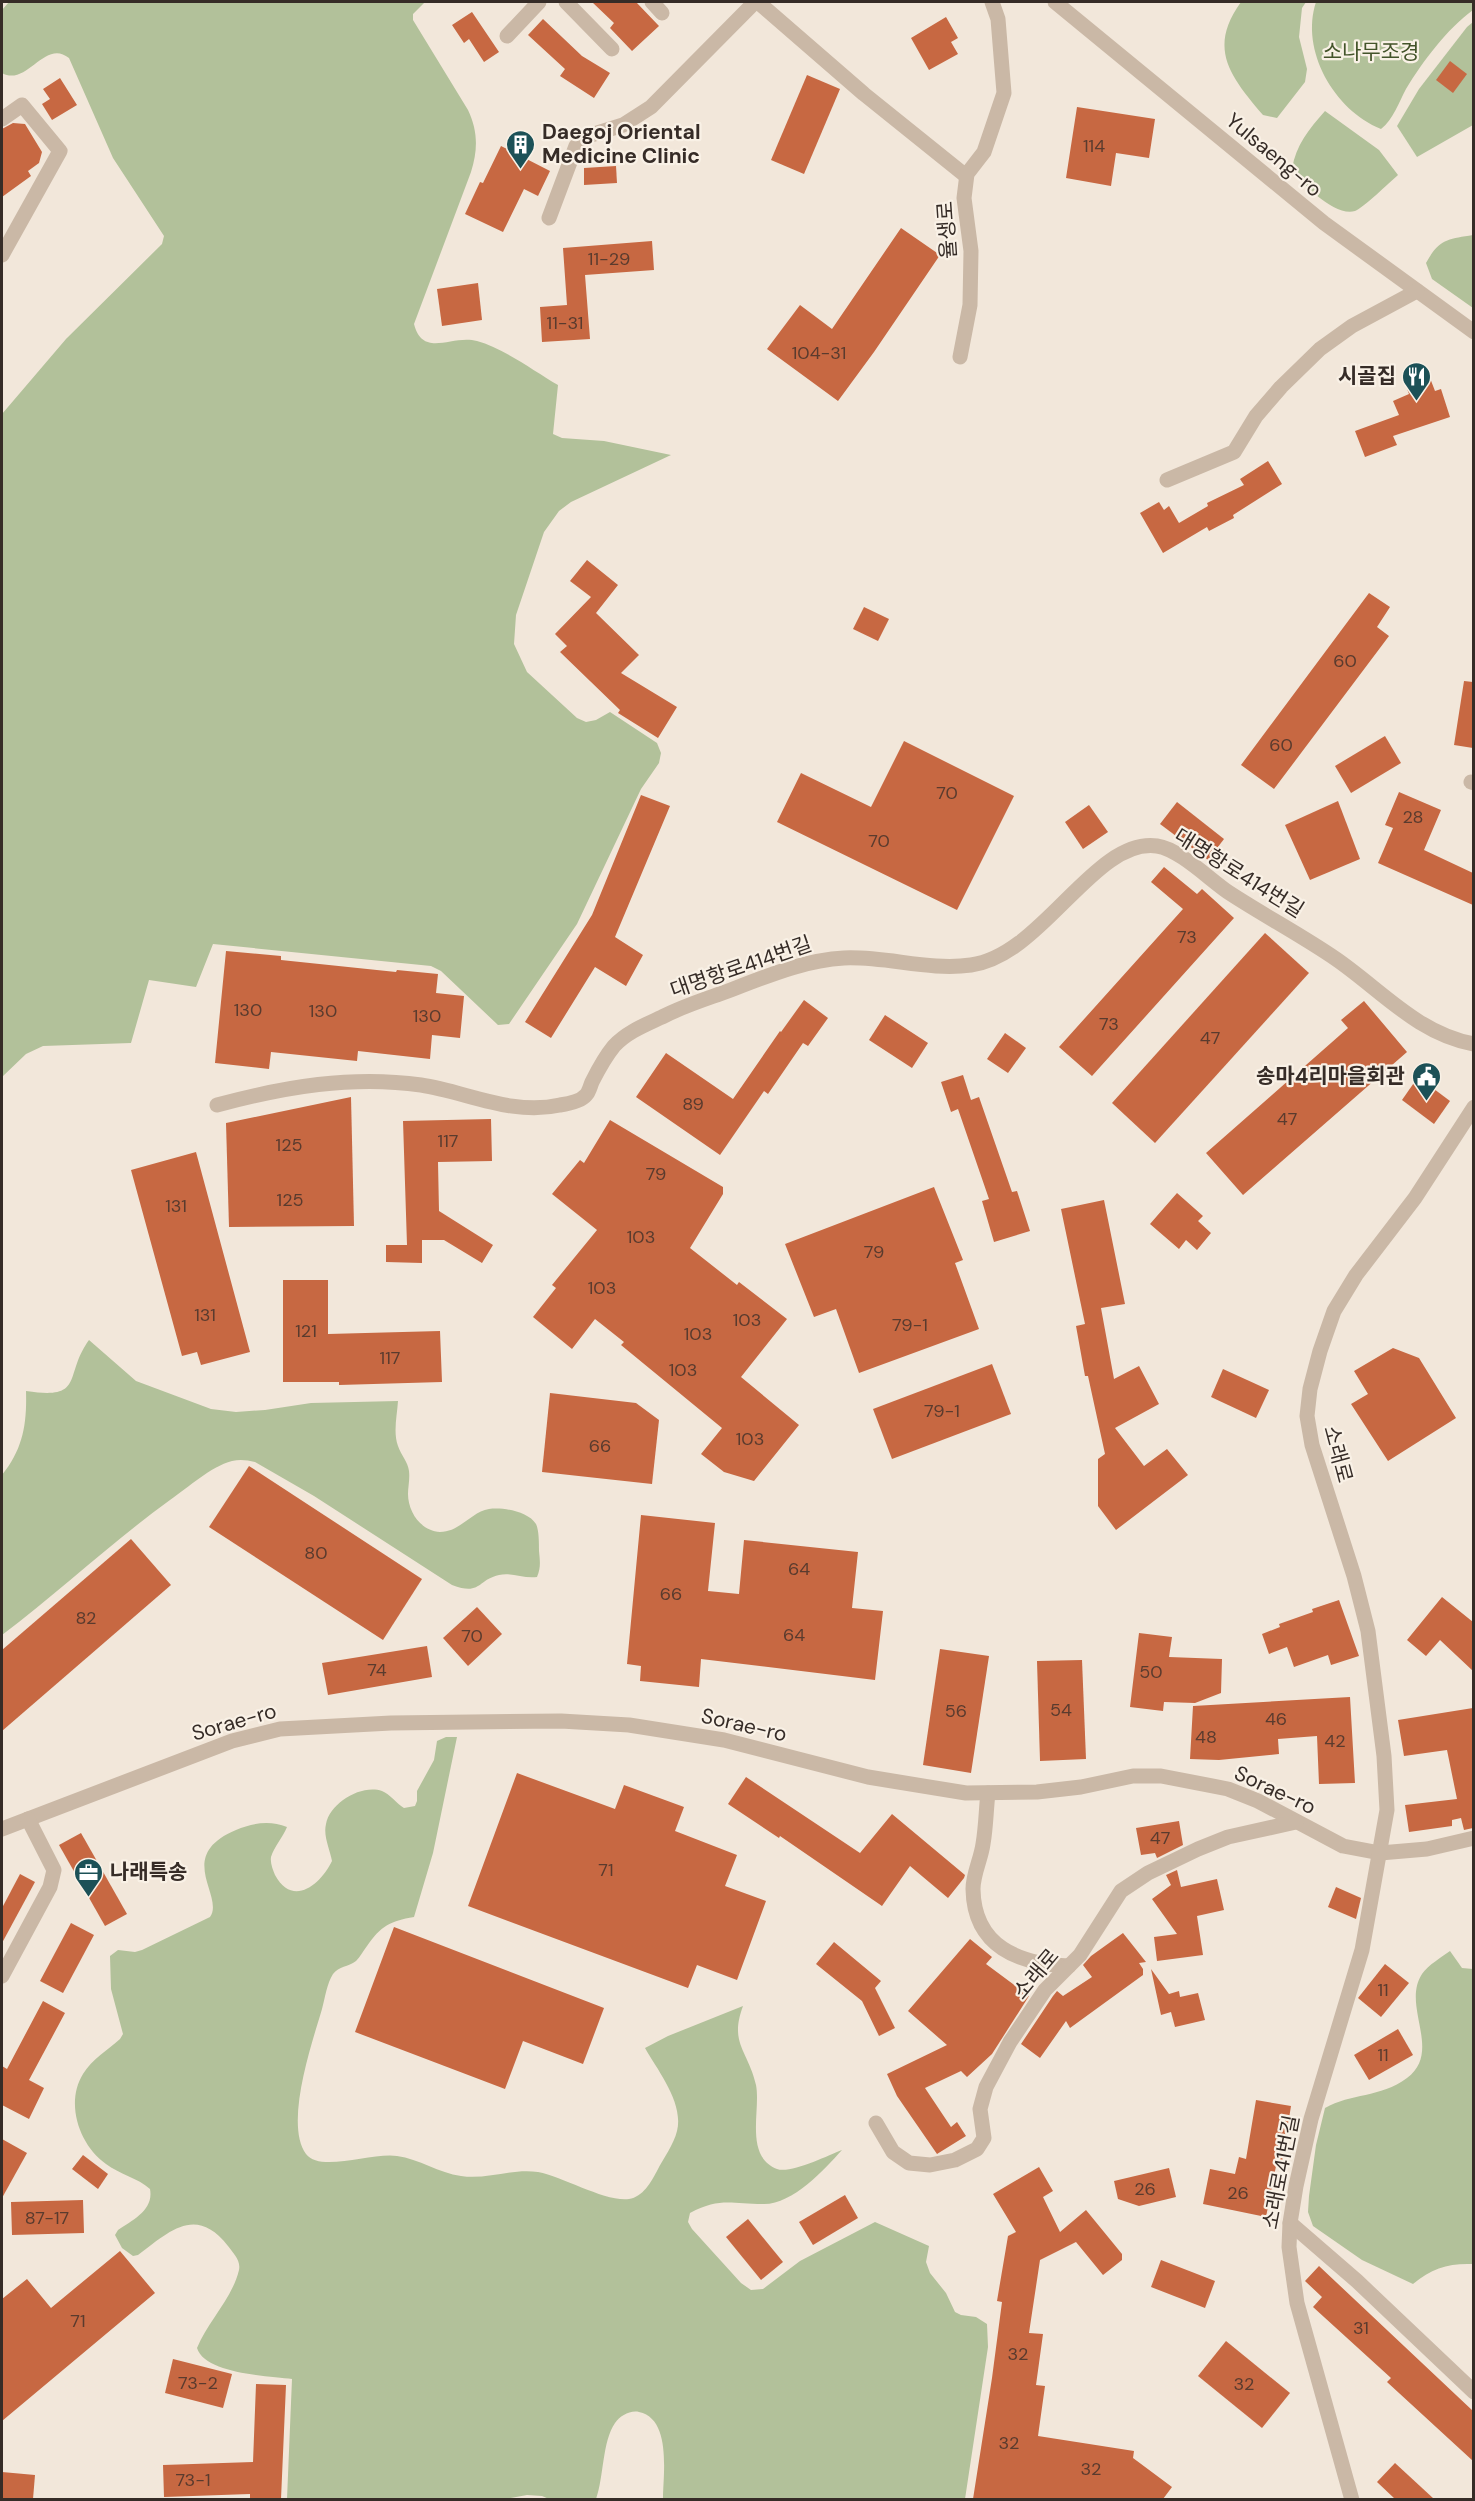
<svg xmlns="http://www.w3.org/2000/svg" width="1475" height="2501" font-family="'DM Sans','Noto Sans KR',sans-serif">
	<style>
		.green { fill: #b2c19a }
		.building { fill: #c76842 }
		.lines { fill: none; stroke-linecap: round; stroke-linejoin: round }
		.minor { stroke: #cab8a6; stroke-width: 15 }
		.labels { text-anchor: middle; dominant-baseline: central; stroke-width: 4.5; stroke-linejoin: round; paint-order: stroke }
		.number-label { font-size: 18px; fill: #5a3b2e }
		.park-label { font-size: 21px; fill: #43542a; stroke: #f9f1e6 }
		.poi-label { font-size: 21px; font-weight: bold; fill: #362c27; stroke: #f9f1e6; text-anchor: start }
		.street-label { font-size: 21px; fill: #362c27; stroke: #f9f1e6 }
	</style>
	<rect width="100%" height="100%" fill="#f2e7da"/>
	<g class="green">
		<path d="M9,2H425L413,14V20L468,110C478,131 478,150 471,172L414,324C423,359 452,334 477,341C503,348 534,371 558,385L553,434L562,438L604,441L671,455L571,502L559,511L544,532L516,615L514,644L527,672L577,718L586,722L596,720L610,712L657,743L661,753L659,763L641,789L577,924L509,1024L498,1025L441,971L431,966L213,944L196,987L149,980L131,1043L43,1046L26,1054L2,1077V414L66,339L162,244L164,236L113,158L69,58C45,38 27,87 2,73V10Z"/>
		<path d="M1241,2H1306L1302,8L1299,37L1307,69L1305,82L1277,118L1263,115C1231,77 1207,49 1241,2Z"/>
		<path d="M1316,2H1473V10C1447,29 1423,61 1406,89C1399,102 1393,120 1381,129C1334,110 1300,50 1316,2Z"/>
		<polygon points="1473,22 1473,125 1417,157 1397,126 1419,89 1467,27"/>
		<path d="M1325,111L1379,150L1398,175C1389,183 1363,208 1355,211C1335,217 1302,184 1292,169C1296,145 1309,129 1325,111Z"/>
		<path d="M1473,235H1474L1473,308L1432,279L1426,263C1439,239 1448,239 1473,235Z"/>
		<path d="M89,1340L136,1381L211,1409L236,1412L265,1410L311,1403L398,1401C397,1416 393,1432 398,1446C401,1455 408,1462 409,1471C410,1479 408,1487 408,1494C408,1512 421,1531 440,1532C460,1532 471,1512 489,1509C502,1507 528,1511 536,1524C539,1530 539,1543 539,1551C540,1561 541,1568 537,1577C524,1579 512,1572 499,1575C477,1580 481,1596 452,1585L314,1496L255,1462C247,1460 240,1459 232,1461C210,1467 189,1487 170,1500C112,1542 59,1592 2,1635V1475C23,1449 27,1424 26,1391C86,1400 63,1376 89,1340Z"/>
		<path d="M446,1737H457L433,1853L414,1917C390,1921 381,1926 367,1946C363,1951 360,1957 356,1961C348,1967 339,1966 333,1974C327,1983 325,1998 322,2009C312,2043 284,2124 306,2154C320,2173 373,2152 397,2156C419,2159 439,2173 461,2176C487,2180 512,2168 538,2172C564,2177 605,2202 629,2199C643,2197 651,2182 657,2171C663,2159 674,2144 677,2131C684,2103 658,2071 645,2048L668,2036L743,2006C729,2044 748,2050 756,2085C761,2110 744,2156 777,2169C790,2174 827,2156 842,2150C824,2170 792,2205 763,2204C731,2204 720,2197 690,2213L688,2222L692,2229L741,2283L751,2290L763,2289L800,2261L875,2222L929,2246L926,2262L930,2273L946,2293L955,2312L961,2315L976,2317L987,2324L988,2347L965,2499H663C663,2475 672,2419 639,2412C630,2410 620,2416 615,2423C602,2442 604,2477 596,2499H549L542,2496L527,2495L500,2500L287,2499L292,2379C269,2376 205,2374 197,2348C208,2321 232,2299 239,2270C241,2260 233,2253 228,2246C196,2205 170,2231 138,2255L133,2256L122,2248L115,2235L118,2230C133,2220 154,2210 150,2189C138,2178 119,2174 106,2164C79,2145 65,2103 83,2074C92,2059 108,2050 120,2039L123,2034L111,1989L110,1956L118,1950L135,1952L142,1950L210,1917C225,1896 174,1856 236,1830C252,1823 270,1820 287,1827C283,1837 274,1847 271,1857C270,1863 273,1870 275,1875C293,1908 321,1884 332,1861C330,1850 323,1836 326,1824C330,1803 361,1784 382,1791C390,1794 396,1803 404,1808L415,1806L417,1801V1791L434,1760L437,1741Z"/>
		<path d="M1450,1951L1462,1968L1473,1969V2264C1449,2263 1432,2268 1413,2284L1362,2260L1313,2226L1308,2212L1309,2196L1316,2145L1325,2108C1351,2093 1380,2098 1407,2078C1443,2051 1401,2006 1422,1974C1428,1965 1442,1957 1450,1951Z"/>
	</g>
	<g class="building">
		<polygon points="592,2 636,2 659,26 632,51 610,28 614,23"/>
		<polygon points="472,12 499,52 484,62 469,39 464,43 452,25"/>
		<polygon points="946,17 958,38 951,42 958,54 929,70 911,38"/>
		<polygon points="543,19 582,56 610,73 594,98 560,76 565,69 528,35"/>
		<polygon points="1450,61 1467,74 1453,93 1436,80"/>
		<polygon points="807,75 840,89 804,174 771,160"/>
		<polygon points="60,78 77,105 52,120 42,104 50,99 43,89"/>
		<polygon points="1077,107 1155,119 1149,158 1116,153 1111,186 1066,178"/>
		<polygon points="13,123 25,124 42,152 39,163 28,171 31,176 2,197 2,129"/>
		<polygon points="501,146 550,171 538,196 524,189 503,232 465,214 480,182 483,183"/>
		<polygon points="616,166 617,183 584,185 584,168"/>
		<polygon points="901,228 940,255 874,352 838,401 767,349 800,305 832,329"/>
		<polygon points="652,241 654,270 585,275 590,339 542,342 540,307 567,305 563,248"/>
		<polygon points="478,283 482,320 442,326 437,289"/>
		<polygon points="1430,378 1435,391 1441,389 1450,417 1393,436 1397,445 1365,457 1355,431 1399,415 1393,401 1409,394 1406,386"/>
		<polygon points="1268,461 1282,484 1233,515 1234,518 1209,531 1207,527 1163,553 1140,513 1159,502 1164,510 1169,506 1179,523 1208,506 1207,503 1244,485 1240,479"/>
		<polygon points="587,560 618,585 596,613 639,655 621,673 677,707 658,738 618,713 620,710 560,652 567,646 555,634 591,597 570,581"/>
		<polygon points="1369,593 1390,607 1377,627 1389,636 1274,789 1241,765"/>
		<polygon points="864,607 889,619 878,641 853,629"/>
		<polygon points="1464,681 1473,682 1473,748 1454,745"/>
		<polygon points="1385,736 1401,763 1351,793 1335,766"/>
		<polygon points="904,741 1014,796 957,910 777,822 801,773 871,807"/>
		<polygon points="1399,792 1441,810 1424,850 1473,873 1473,905 1378,863 1393,828 1385,825"/>
		<polygon points="641,795 670,806 615,937 643,955 626,986 595,967 551,1038 525,1022 592,915"/>
		<polygon points="1338,801 1360,859 1310,880 1285,825"/>
		<polygon points="1177,802 1224,839 1208,860 1160,824"/>
		<polygon points="1089,805 1108,832 1083,849 1065,822"/>
		<polygon points="1164,867 1197,894 1202,889 1234,918 1092,1076 1059,1047 1183,909 1151,882"/>
		<polygon points="1265,933 1309,973 1155,1143 1112,1103"/>
		<polygon points="226,951 281,956 281,960 396,972 397,970 438,974 436,993 464,996 460,1038 432,1035 430,1059 358,1051 357,1061 271,1052 269,1069 215,1063"/>
		<polygon points="804,1000 828,1018 808,1046 803,1043 768,1094 764,1091 720,1155 636,1097 666,1053 733,1099 780,1031 781,1032"/>
		<polygon points="1364,1001 1407,1052 1243,1195 1206,1153 1348,1028 1341,1020"/>
		<polygon points="885,1015 928,1043 912,1068 869,1040"/>
		<polygon points="1005,1033 1026,1048 1008,1073 987,1059"/>
		<polygon points="963,1075 971,1100 979,1097 1012,1192 1017,1191 1030,1231 994,1242 982,1201 989,1199 958,1109 951,1112 941,1082"/>
		<polygon points="1418,1077 1450,1101 1434,1124 1402,1100"/>
		<polygon points="351,1097 354,1226 229,1227 226,1123"/>
		<polygon points="491,1119 492,1161 438,1162 439,1211 493,1245 482,1263 444,1240 422,1240 422,1263 386,1262 386,1245 407,1245 403,1121"/>
		<polygon points="610,1120 723,1187 723,1194 690,1248 737,1285 739,1282 787,1319 741,1377 799,1425 754,1481 724,1472 701,1454 722,1428 621,1345 624,1342 595,1319 572,1349 533,1317 556,1288 552,1285 597,1230 552,1194 580,1160 584,1163"/>
		<polygon points="196,1152 250,1352 201,1365 197,1352 182,1356 131,1170"/>
		<polygon points="934,1187 963,1260 955,1263 979,1329 859,1373 836,1309 814,1317 785,1244"/>
		<polygon points="1177,1193 1203,1216 1198,1221 1211,1233 1197,1250 1186,1240 1179,1249 1150,1224"/>
		<polygon points="1104,1200 1125,1304 1101,1308 1114,1379 1139,1366 1159,1404 1115,1428 1144,1466 1167,1449 1188,1475 1116,1530 1098,1506 1098,1459 1105,1454 1088,1376 1085,1376 1076,1326 1085,1324 1061,1209"/>
		<polygon points="283,1280 328,1280 328,1334 440,1331 442,1382 339,1385 339,1382 283,1382"/>
		<polygon points="1393,1348 1419,1358 1456,1418 1388,1461 1351,1404 1368,1394 1354,1371"/>
		<polygon points="992,1364 1011,1414 892,1459 873,1409"/>
		<polygon points="1223,1369 1269,1390 1256,1418 1211,1397"/>
		<polygon points="550,1393 636,1403 659,1420 652,1484 542,1472"/>
		<polygon points="249,1466 422,1579 383,1640 209,1527"/>
		<polygon points="641,1515 715,1523 708,1591 739,1594 744,1540 858,1552 852,1608 883,1611 875,1680 701,1659 699,1687 640,1681 641,1666 627,1664"/>
		<polygon points="131,1539 171,1585 2,1731 2,1650"/>
		<polygon points="1442,1597 1473,1622 1473,1671 1440,1640 1426,1656 1407,1640"/>
		<polygon points="1339,1600 1359,1656 1331,1665 1328,1655 1294,1667 1287,1647 1269,1654 1262,1634 1280,1627 1279,1624 1313,1612 1312,1609"/>
		<polygon points="477,1607 502,1634 468,1666 443,1638"/>
		<polygon points="1139,1633 1172,1637 1169,1657 1222,1659 1221,1693 1195,1703 1164,1702 1163,1711 1130,1707"/>
		<polygon points="427,1646 432,1677 328,1695 322,1663"/>
		<polygon points="940,1649 989,1656 971,1773 923,1765"/>
		<polygon points="1082,1660 1086,1759 1040,1761 1037,1661"/>
		<polygon points="1350,1697 1355,1783 1319,1784 1317,1736 1278,1739 1279,1754 1219,1760 1190,1759 1193,1706"/>
		<polygon points="1473,1708 1473,1828 1464,1830 1461,1818 1452,1820 1452,1826 1409,1832 1405,1805 1457,1799 1447,1750 1404,1756 1398,1720"/>
		<polygon points="517,1773 615,1809 624,1785 684,1807 675,1831 737,1855 725,1886 766,1901 737,1980 697,1965 688,1988 468,1906"/>
		<polygon points="746,1777 860,1853 892,1814 965,1875 964,1878 948,1898 910,1866 882,1906 780,1836 779,1838 728,1804"/>
		<polygon points="1179,1821 1183,1845 1157,1858 1155,1853 1141,1855 1136,1828"/>
		<polygon points="81,1833 127,1914 105,1926 59,1845"/>
		<polygon points="1177,1870 1181,1887 1217,1879 1224,1910 1197,1916 1203,1955 1157,1961 1154,1937 1177,1934 1152,1899 1171,1885 1166,1875"/>
		<polygon points="20,1874 35,1882 2,1943 2,1908"/>
		<polygon points="1336,1887 1361,1898 1356,1919 1328,1907"/>
		<polygon points="71,1923 94,1935 63,1993 40,1981"/>
		<polygon points="394,1927 604,2008 583,2064 523,2041 505,2089 355,2032"/>
		<polygon points="1123,1933 1146,1962 1139,1963 1143,1969 1143,1975 1070,2028 1066,2021 1040,2058 1021,2044 1053,1996 1057,1991 1063,1996 1092,1977 1083,1965 1091,1956"/>
		<polygon points="970,1939 992,1957 986,1964 1029,1996 992,2054 967,2077 961,2071 925,2088 951,2127 957,2122 966,2136 937,2154 897,2096 887,2074 947,2045 908,2011"/>
		<polygon points="834,1942 881,1981 875,1988 895,2028 879,2036 862,2001 816,1964"/>
		<polygon points="1385,1964 1409,1983 1381,2017 1358,1998"/>
		<polygon points="1151,1969 1169,1994 1179,1991 1180,1997 1198,1993 1205,2020 1175,2027 1171,2012 1161,2015"/>
		<polygon points="43,2001 65,2013 29,2080 44,2088 29,2119 2,2105 2,2066 7,2069"/>
		<polygon points="1398,2029 1413,2055 1369,2080 1354,2055"/>
		<polygon points="1256,2100 1291,2106 1282,2162 1277,2161 1266,2217 1203,2204 1210,2169 1235,2174 1239,2157 1246,2159"/>
		<polygon points="2,2139 27,2153 2,2198"/>
		<polygon points="83,2155 108,2174 98,2189 72,2169"/>
		<polygon points="1039,2167 1053,2191 1043,2197 1060,2232 1086,2210 1122,2254 1122,2260 1103,2275 1076,2242 1040,2260 1029,2333 1043,2334 1036,2385 1045,2386 1038,2436 1134,2451 1133,2458 1172,2487 1163,2499 973,2499 992,2378 1002,2302 997,2301 1008,2236 1016,2232 993,2194"/>
		<polygon points="1169,2168 1176,2197 1139,2206 1118,2199 1114,2181"/>
		<polygon points="845,2195 858,2218 813,2245 799,2222"/>
		<polygon points="83,2200 84,2233 12,2235 11,2202"/>
		<polygon points="748,2219 783,2262 761,2280 726,2237"/>
		<polygon points="120,2251 155,2293 2,2421 2,2299 27,2279 51,2308"/>
		<polygon points="1161,2260 1215,2281 1205,2308 1151,2287"/>
		<polygon points="1319,2266 1473,2411 1473,2461 1387,2382 1391,2378 1313,2307 1322,2297 1305,2281"/>
		<polygon points="1226,2341 1290,2393 1262,2428 1198,2376"/>
		<polygon points="173,2359 232,2374 223,2408 165,2393"/>
		<polygon points="256,2384 286,2385 281,2499 250,2499 250,2494 164,2497 163,2465 253,2462"/>
		<polygon points="1395,2463 1434,2499 1395,2499 1377,2482"/>
		<polygon points="2,2472 35,2475 33,2499 2,2499"/>
	</g>
	<g class="lines">
		<g class="minor">
			<polyline points="566,2 612,49"/>
			<polyline points="652,2 662,13"/>
			<polyline points="758,2 864,94 966,176"/>
			<polyline points="1055,2 1324,223 1474,332"/>
			<polyline points="507,36 539,2"/>
			<polyline points="2,119 22,105 60,151 2,255"/>
			<polyline points="549,218 576,146 591,135 623,125 651,107 755,2"/>
			<polyline points="960,357 970,305 971,251 964,198 967,174 984,152 1004,93 998,19 992,2"/>
			<polyline points="1167,480 1234,452 1256,416 1281,387 1320,349 1352,326 1417,291"/>
			<polyline points="1471,782 1474,783"/>
			<path d="M217,1105C284,1087 352,1075 421,1085C467,1092 512,1116 560,1105C567,1104 581,1101 586,1095C589,1092 590,1087 592,1082C598,1070 605,1057 614,1046C627,1032 645,1025 662,1017C683,1006 706,999 728,991C765,977 804,960 844,958C886,956 929,971 971,965C1042,956 1095,837 1157,846C1179,849 1209,879 1228,892C1263,915 1301,935 1336,959C1381,990 1418,1034 1474,1044"/>
			<path d="M988,1793C986,1810 986,1827 983,1844C981,1859 973,1874 973,1889C974,1947 1019,1964 1069,1966"/>
			<polyline points="2,1829 232,1741 280,1729 391,1723 561,1721 629,1725 724,1740 868,1777 966,1793 1037,1792 1081,1787 1133,1776 1161,1776 1228,1789 1258,1801 1343,1846 1380,1853 1427,1849 1474,1838"/>
			<polyline points="2,1976 50,1887 54,1870 28,1819"/>
			<polyline points="876,2123 893,2152 909,2163 930,2165 955,2160 977,2149 984,2138 980,2109 986,2087 1010,2042 1045,1990 1080,1955 1121,1891 1148,1873 1198,1849 1228,1837 1296,1822"/>
			<polyline points="1290,2223 1357,2281 1474,2392"/>
			<polyline points="1352,2500 1297,2303 1289,2247 1290,2223 1296,2186 1311,2119 1362,1950 1387,1810 1384,1756 1368,1631 1354,1576 1312,1445 1307,1416 1310,1389 1320,1351 1334,1311 1356,1275 1415,1198 1474,1107"/>
		</g>
	</g>
	<defs>
		<symbol id="building-pin" viewBox="-11 -11 22 30"><path d="M0 17L-7.5 6A9.5 9.5 0 1 1 7.5 6Z" fill="#1c5157" stroke="#f9f1e6"/><path d="M-4-6H4V6H1V3H-1V6H-4ZM-2.5-4.3h1.7v1.8h-1.7ZM.8-4.3h1.7v1.8H.8ZM-2.5-1h1.7V.8h-1.7ZM.8-1h1.7V.8H.8Z" fill="#fff"/></symbol>
		<symbol id="restaurant-pin" viewBox="-11 -11 22 30"><path d="M0 17L-7.5 6A9.5 9.5 0 1 1 7.5 6Z" fill="#1c5157" stroke="#f9f1e6"/><path d="M-5-6h1v4h1v-4h1v4h1v-4h1v5L-1.5 .5V6h-2V.5L-5-1ZM5-6V6H3V1.5H1.5Q1.5-4 5-6Z" fill="#fff"/></symbol>
		<symbol id="civic-pin" viewBox="-11 -11 22 30"><path d="M0 17L-7.5 6A9.5 9.5 0 1 1 7.5 6Z" fill="#1c5157" stroke="#f9f1e6"/><path d="M-.6-6.5H3V-4.5H.6V-3L4-1V1h2V6H-6V1h2V-1L-.6-3ZM-1.2 2.5V6h2.4V2.5Z" fill="#fff"/></symbol>
		<symbol id="office-pin" viewBox="-11 -11 22 30"><path d="M0 17L-7.5 6A9.5 9.5 0 1 1 7.5 6Z" fill="#1c5157" stroke="#f9f1e6"/><path d="M-6-3h4V-5.5h4V-3h4V5H-6ZM-1-4.5V-3h2v-1.5ZM-6 0V1H6V0Z" fill="#fff"/></symbol>
	</defs>
	<g fill-rule="evenodd">
		<use href="#building-pin" x="504" y="128" width="33" height="45"/>
		<use href="#restaurant-pin" x="1400" y="360" width="33" height="45"/>
		<use href="#civic-pin" x="1410" y="1060" width="33" height="45"/>
		<use href="#office-pin" x="72" y="1856" width="33" height="45"/>
	</g>
	<g class="labels">
		<g class="number-label">
			<text x="1094" y="146">114</text>
			<text x="609" y="259">11-29</text>
			<text x="565" y="323">11-31</text>
			<text x="819" y="353">104-31</text>
			<text x="1345" y="661">60</text>
			<text x="1281" y="745">60</text>
			<text x="947" y="793">70</text>
			<text x="1413" y="817">28</text>
			<text x="879" y="841">70</text>
			<text x="1187" y="937">73</text>
			<text x="248" y="1010">130</text>
			<text x="323" y="1011">130</text>
			<text x="427" y="1016">130</text>
			<text x="1109" y="1024">73</text>
			<text x="1210" y="1038">47</text>
			<text x="693" y="1104">89</text>
			<text x="1287" y="1119">47</text>
			<text x="448" y="1141">117</text>
			<text x="289" y="1145">125</text>
			<text x="656" y="1174">79</text>
			<text x="290" y="1200">125</text>
			<text x="176" y="1206">131</text>
			<text x="641" y="1237">103</text>
			<text x="874" y="1252">79</text>
			<text x="602" y="1288">103</text>
			<text x="205" y="1315">131</text>
			<text x="747" y="1320">103</text>
			<text x="910" y="1325">79-1</text>
			<text x="306" y="1331">121</text>
			<text x="698" y="1334">103</text>
			<text x="390" y="1358">117</text>
			<text x="683" y="1370">103</text>
			<text x="942" y="1411">79-1</text>
			<text x="750" y="1439">103</text>
			<text x="600" y="1446">66</text>
			<text x="316" y="1553">80</text>
			<text x="799" y="1569">64</text>
			<text x="671" y="1594">66</text>
			<text x="86" y="1618">82</text>
			<text x="794" y="1635">64</text>
			<text x="472" y="1636">70</text>
			<text x="377" y="1670">74</text>
			<text x="1151" y="1672">50</text>
			<text x="1061" y="1710">54</text>
			<text x="956" y="1711">56</text>
			<text x="1276" y="1719">46</text>
			<text x="1206" y="1737">48</text>
			<text x="1335" y="1741">42</text>
			<text x="1160" y="1838">47</text>
			<text x="606" y="1870">71</text>
			<text x="1383" y="1990">11</text>
			<text x="1383" y="2055">11</text>
			<text x="1145" y="2189">26</text>
			<text x="1238" y="2193">26</text>
			<text x="47" y="2218">87-17</text>
			<text x="78" y="2321">71</text>
			<text x="1361" y="2328">31</text>
			<text x="1018" y="2354">32</text>
			<text x="198" y="2383">73-2</text>
			<text x="1244" y="2384">32</text>
			<text x="1009" y="2443">32</text>
			<text x="1091" y="2469">32</text>
			<text x="193" y="2480">73-1</text>
		</g>
		<g class="park-label">
			<text x="1371" y="52">소나무조경</text>
		</g>
		<g class="poi-label">
			<text x="542" y="132">Daegoj Oriental<tspan x="542" dy="24">Medicine Clinic</tspan></text>
			<text x="1396" y="376" text-anchor="end">시골집</text>
			<text x="1405" y="1076" text-anchor="end">송마4리마을회관</text>
			<text x="110" y="1872">나래특송</text>
		</g>
		<g class="street-label">
			<text transform="translate(1274 155) rotate(40)">Yulsaeng-ro</text>
			<text transform="translate(947 230) rotate(-94)">율생로</text>
			<text transform="translate(1239 873) rotate(32)">대명항로414번길</text>
			<text transform="translate(741 967) rotate(-19)">대명항로414번길</text>
			<text transform="translate(1338 1454) rotate(75)">소래로</text>
			<text transform="translate(234 1722) rotate(-16)">Sorae-ro</text>
			<text transform="translate(744 1725) rotate(13)">Sorae-ro</text>
			<text transform="translate(1275 1790) rotate(25)">Sorae-ro</text>
			<text transform="translate(1036 1974) rotate(-50)">소래로</text>
			<text transform="translate(1281 2172) rotate(-79)">소래로41번길</text>
		</g>
	</g>
	<rect width="1475" height="2501" fill="none" stroke="#362c27" stroke-width="6"/>
</svg>
